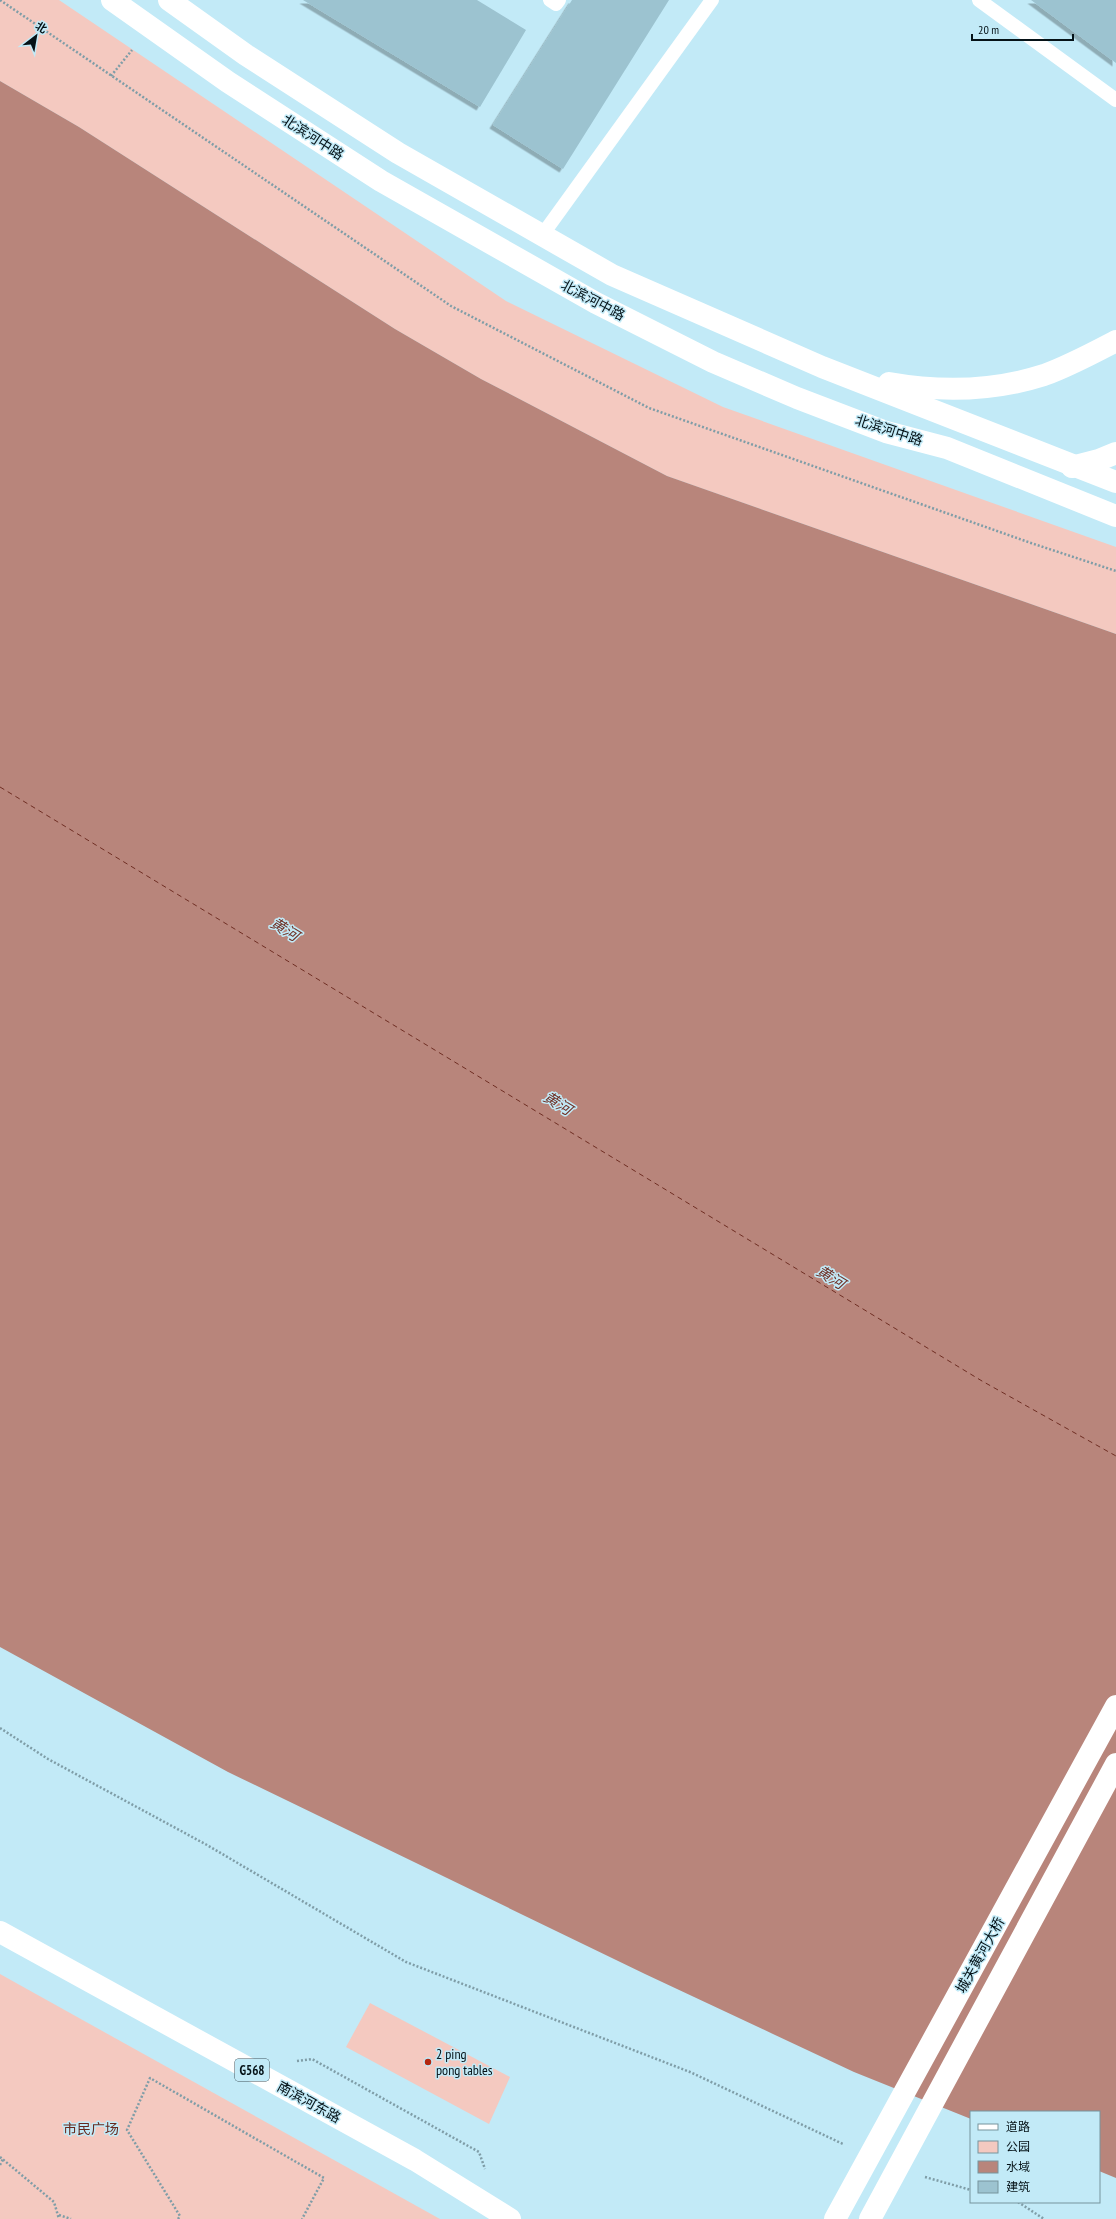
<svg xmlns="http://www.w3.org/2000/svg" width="1116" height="2219" font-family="'PT Sans Narrow','Noto Sans SC',sans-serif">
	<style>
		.green { fill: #f4c9c0 }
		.water { fill: #b8857b }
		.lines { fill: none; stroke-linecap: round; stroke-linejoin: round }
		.ferry { stroke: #6f2e23; stroke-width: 1; stroke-dasharray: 5 4; stroke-linecap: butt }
		.building { fill: #9cc3d0; filter: url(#shadow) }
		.path { stroke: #7f9da7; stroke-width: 2.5; stroke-dasharray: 2 2; stroke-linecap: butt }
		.service { stroke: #fff; stroke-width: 14 }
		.primary { stroke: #fff; stroke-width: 22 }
		.trunk { stroke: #fff; stroke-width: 22 }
		.poi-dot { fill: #b3260f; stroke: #c2eaf7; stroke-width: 1.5 }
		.labels { text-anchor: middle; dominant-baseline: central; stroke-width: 3; stroke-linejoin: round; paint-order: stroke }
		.shield { fill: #c2eaf7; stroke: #3e535a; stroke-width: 1 }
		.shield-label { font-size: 13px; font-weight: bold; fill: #051217 }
		.street-label { font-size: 14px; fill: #051217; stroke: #c2eaf7 }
		.poi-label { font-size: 14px; fill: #051217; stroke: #c2eaf7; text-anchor: start }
		.park-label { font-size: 14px; fill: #68281d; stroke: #c2eaf7 }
		.water-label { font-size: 15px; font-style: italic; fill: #6f2e23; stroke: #c2eaf7 }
	</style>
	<defs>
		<filter id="shadow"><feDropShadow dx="-3.5" dy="3.5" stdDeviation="0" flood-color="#0004"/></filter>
	</defs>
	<rect width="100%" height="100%" fill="#c2eaf7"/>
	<g class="green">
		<polygon points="0,0 59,0 506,301 723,407 1116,547 1116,634 667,476 481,379 395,329 79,127 0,81"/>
		<polygon points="0,1974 440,2219 0,2219"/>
		<polygon points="370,2003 510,2077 489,2124 346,2047"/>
	</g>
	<polygon class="water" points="0,81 79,127 395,329 481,379 667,476 1116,634 1116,2178 1099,2171 1099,2112 971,2112 971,2119 854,2072 645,1974 228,1772 0,1647"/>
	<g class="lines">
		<polyline class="ferry" points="0,787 982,1381 1116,1456"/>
	</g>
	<g class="building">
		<polygon points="303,0 477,0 526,30 480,107"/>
		<polygon points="572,0 669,0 563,169 493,125"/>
		<polygon points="1031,0 1116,0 1116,63"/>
	</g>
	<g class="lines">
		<g class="path">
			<polyline points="0,0 451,306 649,408 1031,543 1116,571"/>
			<polyline points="111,76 132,50"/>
			<polyline points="0,1728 48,1759 207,1845 406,1962 690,2072 843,2144"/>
			<polyline points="297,2061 312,2059 479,2152 485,2169"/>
			<polyline points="0,2157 54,2202 59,2219"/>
			<polyline points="0,2165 3,2159"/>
			<polyline points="925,2177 971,2190"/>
			<polyline points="1018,2202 1044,2219"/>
			<polyline points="59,2215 71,2219"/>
			<polyline points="178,2219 180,2216 127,2130 150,2078 324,2178 302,2219"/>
		</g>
		<g class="service">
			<polyline points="550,0 556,4 559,0"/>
			<polyline points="979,0 1116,100"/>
			<polyline points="543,234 712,0"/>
		</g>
		<g class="primary">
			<polyline points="112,0 228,82 381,181 596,303 713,362 797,398 886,432 947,448 1116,516"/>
			<polyline points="169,0 246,55 398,153 612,275 822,367 1116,482"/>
			<path d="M889,383C940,392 994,391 1044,375C1069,366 1093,353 1116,341"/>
			<polyline points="1072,467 1099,460 1116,453"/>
			<polyline points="835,2219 1116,1706"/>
			<polyline points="870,2219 1116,1764"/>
		</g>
		<polyline class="trunk" points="0,1932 415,2160 510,2219"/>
	</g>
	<circle class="poi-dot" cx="428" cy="2062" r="4"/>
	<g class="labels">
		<rect class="shield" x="235" y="2059" width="34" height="22" rx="3"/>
		<g class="shield-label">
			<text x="252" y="2070">G568</text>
		</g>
		<g class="street-label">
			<text transform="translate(313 137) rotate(33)">北滨河中路</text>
			<text transform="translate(593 300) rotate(28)">北滨河中路</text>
			<text transform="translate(889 430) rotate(18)">北滨河中路</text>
			<text transform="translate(980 1955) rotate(-61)">城关黄河大桥</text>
			<text transform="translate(309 2102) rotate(29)">南滨河东路</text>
		</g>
		<g class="poi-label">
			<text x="436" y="2054">2 ping<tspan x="436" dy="16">pong tables</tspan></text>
		</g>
		<g class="park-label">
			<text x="91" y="2129">市民广场</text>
		</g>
		<g class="water-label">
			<text transform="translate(285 929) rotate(32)">黄河</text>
			<text transform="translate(558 1103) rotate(32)">黄河</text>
			<text transform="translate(831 1277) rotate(32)">黄河</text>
		</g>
	</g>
	<rect x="970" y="2111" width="130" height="92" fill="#c2eaf7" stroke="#76949d"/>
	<rect x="978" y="2124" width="20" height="6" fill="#ffffff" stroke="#76949d"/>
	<text x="1006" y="2131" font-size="12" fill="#051217">道路</text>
	<rect x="978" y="2141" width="20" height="12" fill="#f4c9c0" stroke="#76949d"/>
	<text x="1006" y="2151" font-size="12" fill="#051217">公园</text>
	<rect x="978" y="2161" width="20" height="12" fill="#b8857b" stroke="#76949d"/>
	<text x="1006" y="2171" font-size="12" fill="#051217">水域</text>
	<rect x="978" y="2181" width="20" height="12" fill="#9cc3d0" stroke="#76949d"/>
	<text x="1006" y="2191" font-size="12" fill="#051217">建筑</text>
	<g transform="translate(36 36) rotate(31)" stroke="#c2eaf7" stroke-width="3" paint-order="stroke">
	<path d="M0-3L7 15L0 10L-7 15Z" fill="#051217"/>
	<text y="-6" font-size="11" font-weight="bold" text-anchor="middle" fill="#051217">北</text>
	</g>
	<path d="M972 34v6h101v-6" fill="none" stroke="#051217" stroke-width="2"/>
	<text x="978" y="34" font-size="12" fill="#051217" stroke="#c2eaf7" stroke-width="3" paint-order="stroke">20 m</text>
</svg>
